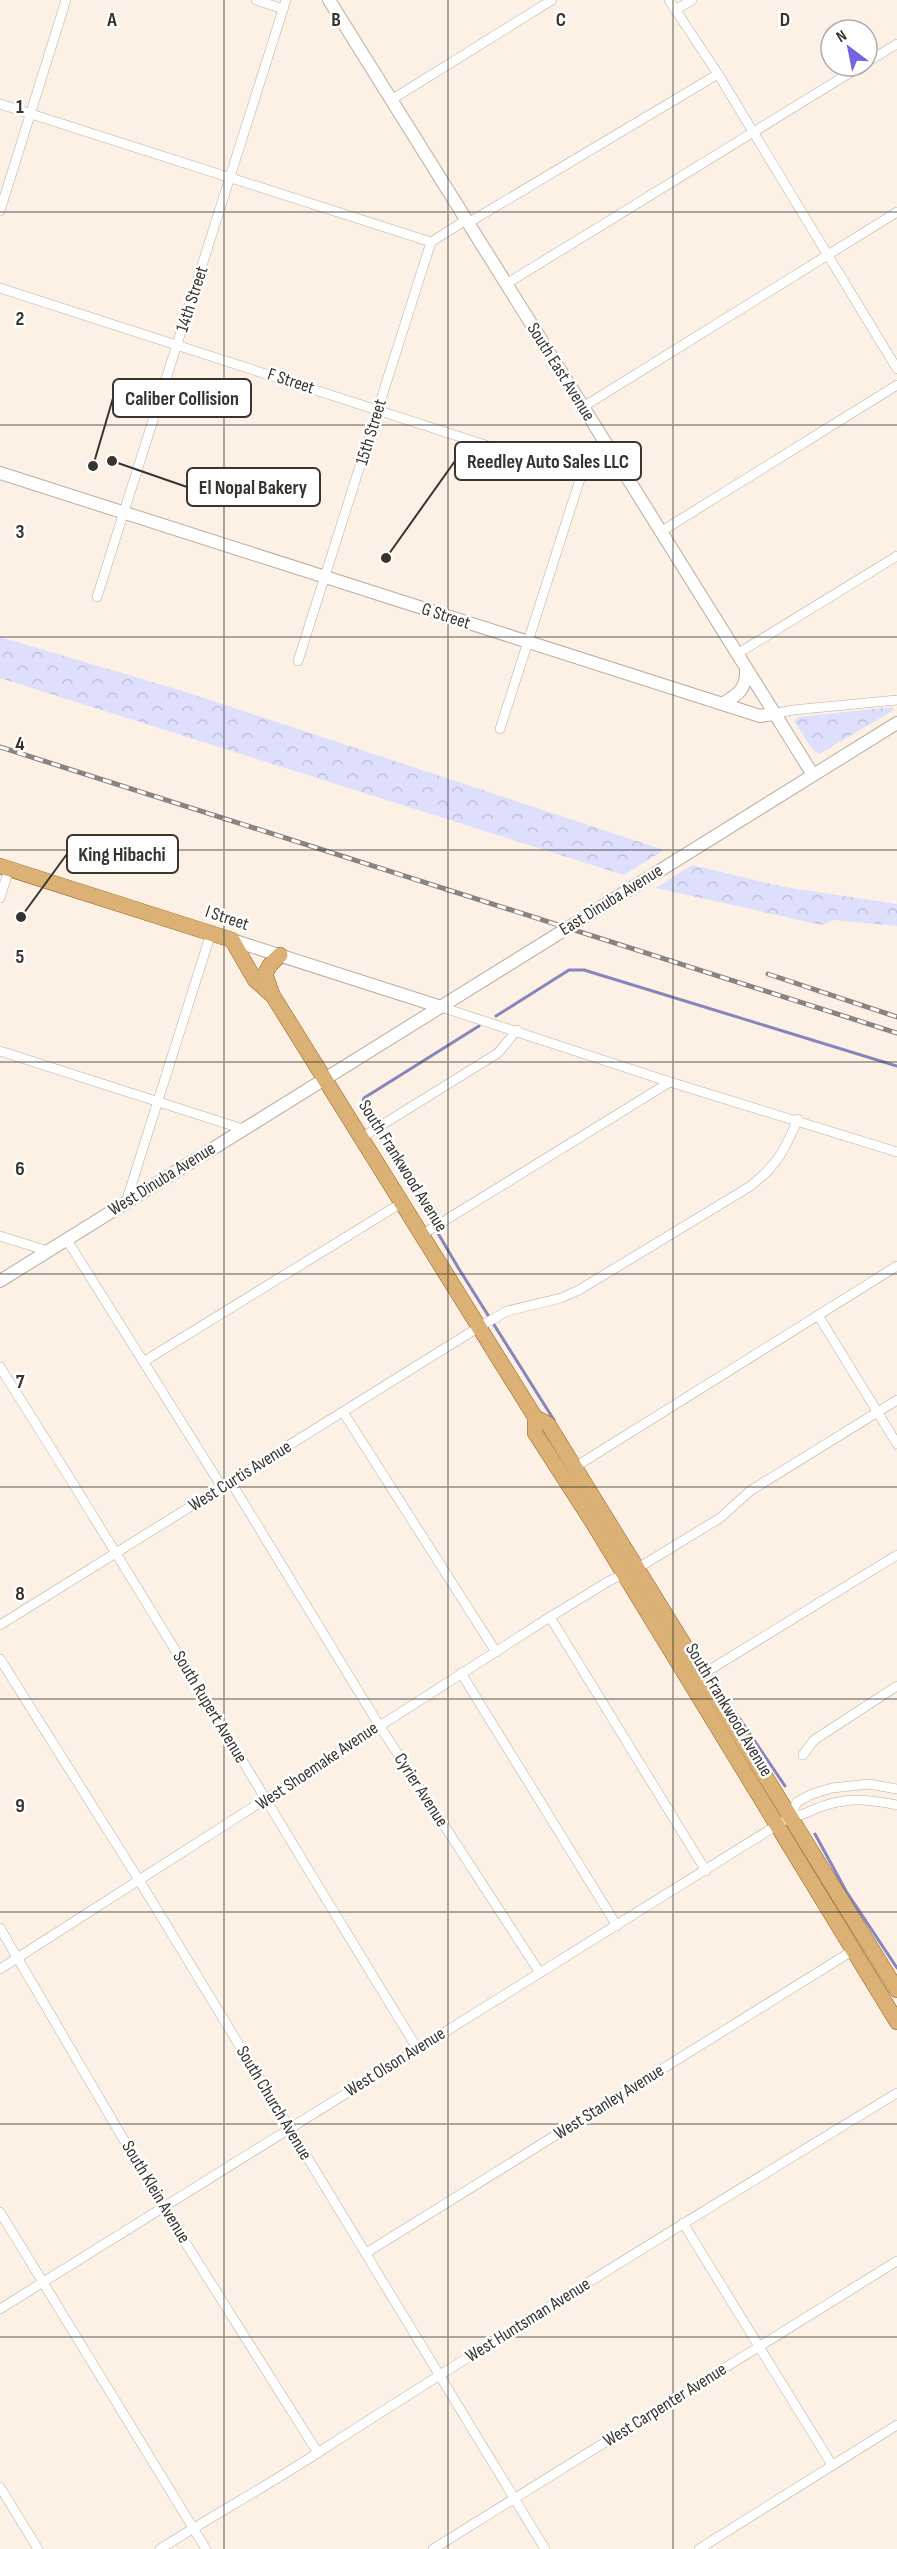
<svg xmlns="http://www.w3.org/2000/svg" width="897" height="2549" font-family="'Sofia Sans Condensed',sans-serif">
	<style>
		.park { fill: url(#park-crowns) }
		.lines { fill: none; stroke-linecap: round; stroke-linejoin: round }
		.stream { stroke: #8685bc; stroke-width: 3 }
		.minor-casing { stroke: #b8aea3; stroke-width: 10 }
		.tertiary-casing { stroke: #b8aea3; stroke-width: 14 }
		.primary-casing { stroke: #926322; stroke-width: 16 }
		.minor { stroke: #fff; stroke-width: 9 }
		.tertiary { stroke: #fff; stroke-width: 12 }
		.primary { stroke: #dbb176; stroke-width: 15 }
		.rail-casing { stroke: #8b847d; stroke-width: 5 }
		.rail { stroke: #fff; stroke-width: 3; stroke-dasharray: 9; stroke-linecap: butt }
		.grid { fill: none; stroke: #383430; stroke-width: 1.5; stroke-opacity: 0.55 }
		.labels { text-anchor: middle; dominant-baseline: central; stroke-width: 5; stroke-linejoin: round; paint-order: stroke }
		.street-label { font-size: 18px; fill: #383430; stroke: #fff }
		.grid-label { font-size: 20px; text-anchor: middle; font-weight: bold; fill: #383430; stroke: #fff; stroke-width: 5; stroke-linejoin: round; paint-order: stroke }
		.leader { fill: none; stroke: #383430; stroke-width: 2 }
		.callout-dot { fill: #383430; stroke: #fff; stroke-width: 2 }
		.callout { fill: #fff; stroke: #383430; stroke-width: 2 }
		.callout-label { font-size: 20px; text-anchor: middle; font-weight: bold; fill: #383430 }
	</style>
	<defs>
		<pattern id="park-crowns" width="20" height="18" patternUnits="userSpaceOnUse" patternTransform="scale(1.5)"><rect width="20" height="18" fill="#dedffd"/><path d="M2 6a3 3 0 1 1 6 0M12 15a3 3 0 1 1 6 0" fill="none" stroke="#bfc0d9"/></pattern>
	</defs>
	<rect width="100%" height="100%" fill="#fdf1e6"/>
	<g class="park">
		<polygon points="0,637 186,692 664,850 624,875 0,678"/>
		<polygon points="892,707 894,710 819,754 813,750 794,721 799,717"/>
		<polygon points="692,865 784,887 897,904 897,926 833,920 822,925 656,888"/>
	</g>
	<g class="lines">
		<g class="stream">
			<polyline points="496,1016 569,970 584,970 897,1066"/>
			<polyline points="362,1105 364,1098 479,1026"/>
			<polyline points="389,1150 459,1269 554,1420"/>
			<polyline points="723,1694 785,1786"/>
			<polyline points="815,1834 846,1891 897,1968"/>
		</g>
		<defs>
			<g id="minor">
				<polyline points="256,0 283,9"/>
				<polyline points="669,0 718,74 897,369"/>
				<polyline points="675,10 692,0"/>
				<polyline points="867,62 897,44"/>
				<polyline points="391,100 552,0"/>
				<polyline points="0,104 431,242"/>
				<polyline points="0,211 66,0"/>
				<polyline points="468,223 718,74"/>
				<polyline points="506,284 861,66"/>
				<polyline points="0,288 581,476"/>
				<polyline points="583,407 897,212"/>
				<polyline points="662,531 897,385"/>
				<polyline points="97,597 286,0"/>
				<polyline points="737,654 897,556"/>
				<polyline points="298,661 431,242 466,220"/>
				<polyline points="774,714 793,710 897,700"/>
				<polyline points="500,729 581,476 613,455"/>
				<polyline points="0,898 9,869"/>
				<polyline points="441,1007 670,1082 897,1152"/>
				<polyline points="0,1051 243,1129"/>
				<polyline points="361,1138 498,1053 517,1030"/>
				<polyline points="126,1202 211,933"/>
				<polyline points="423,1234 670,1082"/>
				<polyline points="0,1236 48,1251"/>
				<polyline points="67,1240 222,1487"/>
				<polyline points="818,1315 897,1444"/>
				<polyline points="143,1362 403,1202"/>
				<path d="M0,1367C143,1592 278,1822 417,2048"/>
				<polyline points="343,1412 496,1652"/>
				<polyline points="575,1467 897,1266"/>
				<polyline points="231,1482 379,1725 540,1973"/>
				<polyline points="550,1617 706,1871"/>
				<path d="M0,1625L479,1327L507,1311L561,1298L579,1290L749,1187C777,1166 784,1151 798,1119"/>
				<polyline points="0,1659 139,1880 545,2549"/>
				<polyline points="461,1673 617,1926"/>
				<polyline points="703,1674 897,1555"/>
				<polyline points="803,1755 814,1740 897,1686"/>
				<polyline points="790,1817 797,1802 812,1794 832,1788 869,1784 897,1789"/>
				<polyline points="0,1928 163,2207 318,2453"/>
				<polyline points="0,1969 550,1617 609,1581 638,1568 720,1518 750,1491 897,1400"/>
				<polyline points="0,2212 206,2549"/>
				<polyline points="683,2223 832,2465"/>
				<polyline points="366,2253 852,1951"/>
				<path d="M0,2309L790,1817C804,1816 813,1809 826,1805C851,1797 872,1800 897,1805"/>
				<polyline points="0,2487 38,2549"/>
				<path d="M160,2549C212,2516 267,2486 319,2452C510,2329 703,2211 897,2093"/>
				<polyline points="433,2549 897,2261"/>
				<polyline points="699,2549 897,2425"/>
			</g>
			<g id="tertiary">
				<polyline points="329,0 813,775"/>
				<polyline points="0,473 760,716 774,714"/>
				<path d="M722,704C738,695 747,689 746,669"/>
				<polyline points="232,940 441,1007"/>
				<polyline points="0,1281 897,723"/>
			</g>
			<g id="primary">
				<polyline points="0,866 232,940 255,980 273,996 296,1033 535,1417 548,1424 897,1990"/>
				<polyline points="272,994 265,974 270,965 280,955"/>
				<polyline points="535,1417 535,1433 593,1523 897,2022"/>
			</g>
		</defs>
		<use href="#minor" class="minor-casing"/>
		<use href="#tertiary" class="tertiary-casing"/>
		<use href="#primary" class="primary-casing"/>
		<use href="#minor" class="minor"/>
		<use href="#tertiary" class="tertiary"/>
		<use href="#primary" class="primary"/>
		<defs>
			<g id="rail">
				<polyline points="0,747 897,1033"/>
				<polyline points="768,974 897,1017"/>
			</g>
		</defs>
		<use href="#rail" class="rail-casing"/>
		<use href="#rail" class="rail"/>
	</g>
	<path class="grid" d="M224,0V2549M448,0V2549M673,0V2549M0,212H897M0,425H897M0,637H897M0,850H897M0,1062H897M0,1274H897M0,1487H897M0,1699H897M0,1912H897M0,2124H897M0,2337H897"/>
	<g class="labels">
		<g class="street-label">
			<text transform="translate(192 299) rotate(-72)">14th Street</text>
			<text transform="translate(561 372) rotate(58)">South East Avenue</text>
			<text transform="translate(291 381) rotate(18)">F Street</text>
			<text transform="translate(371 432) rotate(-73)">15th Street</text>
			<text transform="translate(446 616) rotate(18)">G Street</text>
			<text transform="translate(611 900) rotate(-32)">East Dinuba Avenue</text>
			<text transform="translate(227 918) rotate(18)">I Street</text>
			<text transform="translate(403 1166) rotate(58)">South Frankwood Avenue</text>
			<text transform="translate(162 1179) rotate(-32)">West Dinuba Avenue</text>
			<text transform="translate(240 1476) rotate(-32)">West Curtis Avenue</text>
			<text transform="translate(210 1707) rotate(59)">South Rupert Avenue</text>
			<text transform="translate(729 1710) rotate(59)">South Frankwood Avenue</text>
			<text transform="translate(317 1766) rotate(-34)">West Shoemake Avenue</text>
			<text transform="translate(421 1790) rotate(57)">Cyrier Avenue</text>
			<text transform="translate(395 2062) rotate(-32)">West Olson Avenue</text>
			<text transform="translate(609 2102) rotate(-32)">West Stanley Avenue</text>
			<text transform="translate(274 2103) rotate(59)">South Church Avenue</text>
			<text transform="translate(156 2192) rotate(59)">South Klein Avenue</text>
			<text transform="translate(528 2320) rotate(-32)">West Huntsman Avenue</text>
			<text transform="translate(665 2405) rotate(-32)">West Carpenter Avenue</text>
		</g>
	</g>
	<g class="grid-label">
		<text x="112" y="26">A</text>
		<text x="336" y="26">B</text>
		<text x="561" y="26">C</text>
		<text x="785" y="26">D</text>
		<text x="20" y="113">1</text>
		<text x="20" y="325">2</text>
		<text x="20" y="538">3</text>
		<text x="20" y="750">4</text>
		<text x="20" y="963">5</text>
		<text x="20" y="1175">6</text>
		<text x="20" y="1388">7</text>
		<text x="20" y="1600">8</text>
		<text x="20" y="1812">9</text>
	</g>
	<path class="leader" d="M93 466L113 398M386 558L455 461M112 461L187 487M21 917L67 854"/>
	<g class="callout-dot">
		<circle cx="93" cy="466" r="6"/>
		<circle cx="386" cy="558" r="6"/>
		<circle cx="112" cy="461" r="6"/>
		<circle cx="21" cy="917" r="6"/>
	</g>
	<g class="callout">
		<rect x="113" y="379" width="138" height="38" rx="6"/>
		<rect x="455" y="442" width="186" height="38" rx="6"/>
		<rect x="187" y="468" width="133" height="38" rx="6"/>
		<rect x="67" y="835" width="111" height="38" rx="6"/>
	</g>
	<g class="callout-label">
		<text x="182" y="405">Caliber Collision</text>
		<text x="548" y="468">Reedley Auto Sales LLC</text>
		<text x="253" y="494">El Nopal Bakery</text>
		<text x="122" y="861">King Hibachi</text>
	</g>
	<g transform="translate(849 48) rotate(328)"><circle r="28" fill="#ffffff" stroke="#afaeac" stroke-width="1.5"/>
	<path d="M0-4.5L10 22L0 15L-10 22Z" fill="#6f66e0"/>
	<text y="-9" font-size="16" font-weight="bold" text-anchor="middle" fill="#383430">N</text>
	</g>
</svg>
